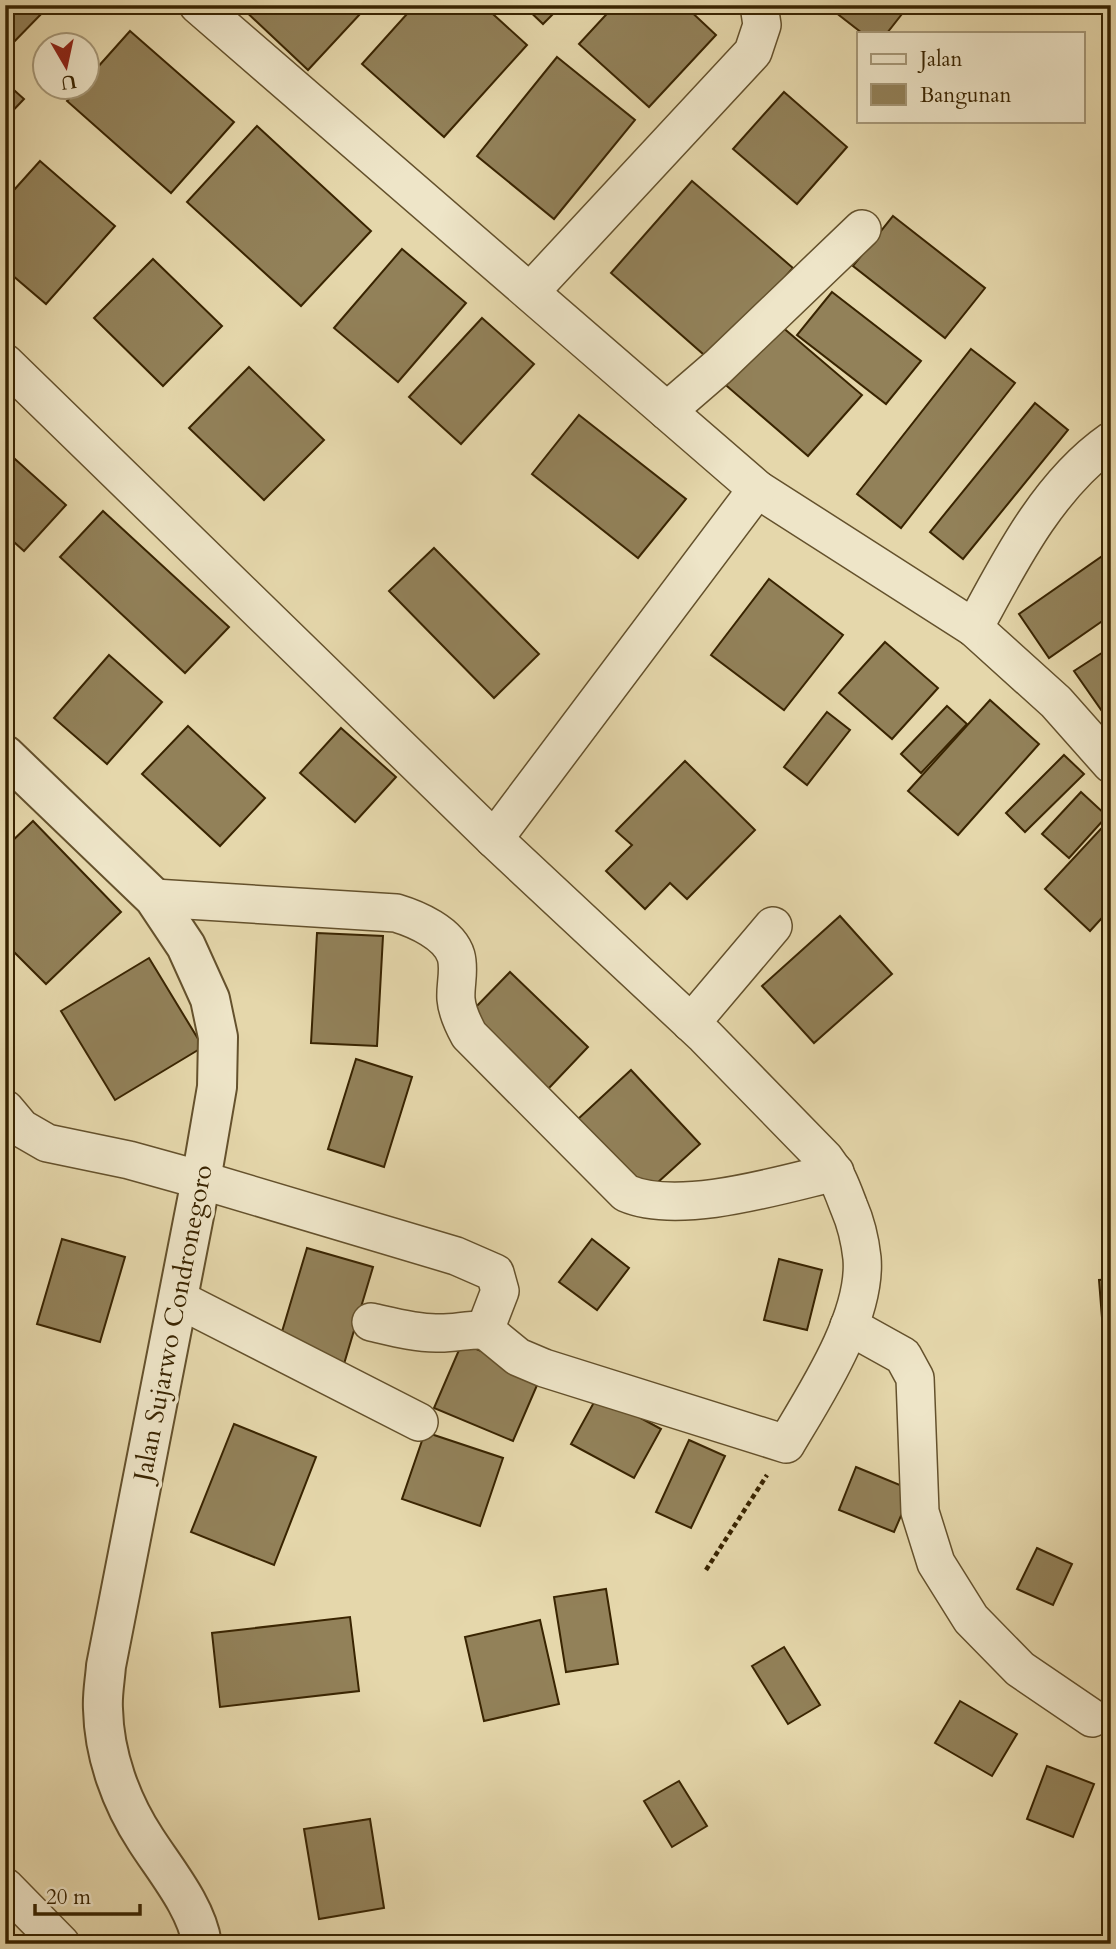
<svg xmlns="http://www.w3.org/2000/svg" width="1116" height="1949" font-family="Cardo,serif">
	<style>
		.building { fill: #928159; stroke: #392401; stroke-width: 2 }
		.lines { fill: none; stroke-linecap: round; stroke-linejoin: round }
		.minor-casing { stroke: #64512c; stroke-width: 40 }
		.tertiary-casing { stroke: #64512c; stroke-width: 42 }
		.path { stroke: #392401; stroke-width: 4.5; stroke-dasharray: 5 3.5; stroke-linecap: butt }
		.minor { stroke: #eee5c8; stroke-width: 37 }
		.tertiary { stroke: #eee5c8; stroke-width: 38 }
		.labels { text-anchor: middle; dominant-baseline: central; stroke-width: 7; stroke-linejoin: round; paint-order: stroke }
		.street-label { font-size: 26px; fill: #392401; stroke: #eee5c8 }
	</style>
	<rect width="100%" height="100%" fill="#e5d7ab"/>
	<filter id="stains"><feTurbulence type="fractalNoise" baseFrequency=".00286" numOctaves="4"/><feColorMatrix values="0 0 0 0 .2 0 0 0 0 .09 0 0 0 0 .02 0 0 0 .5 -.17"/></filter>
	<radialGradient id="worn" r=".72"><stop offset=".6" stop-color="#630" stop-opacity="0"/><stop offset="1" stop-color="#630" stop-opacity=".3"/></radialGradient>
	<g class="building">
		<polygon points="5,5 50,5 6,50 5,49"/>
		<polygon points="239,5 353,5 361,13 308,70"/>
		<polygon points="415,5 483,5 527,45 444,137 362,64"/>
		<polygon points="523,5 562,5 543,24"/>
		<polygon points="615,5 684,5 716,35 649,107 579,44"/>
		<polygon points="826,5 909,5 887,33 862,33"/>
		<polygon points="130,31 234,122 171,193 67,101 79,88 88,88 88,78"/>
		<polygon points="557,57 635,120 554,219 477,156"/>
		<polygon points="5,82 24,99 5,119"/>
		<polygon points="784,92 847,147 797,204 733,149"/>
		<polygon points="257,126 371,231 301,306 187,202"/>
		<polygon points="40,161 115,226 46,304 5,269 5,200"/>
		<polygon points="692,181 793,268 711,361 611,273"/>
		<polygon points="893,216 985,288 945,338 853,266"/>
		<polygon points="402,249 466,303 398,382 334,328"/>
		<polygon points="153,259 222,326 163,386 94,318"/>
		<polygon points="832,292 921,361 886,404 797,335"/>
		<polygon points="482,318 534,364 461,444 409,397"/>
		<polygon points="774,320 862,395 808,456 721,381"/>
		<polygon points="971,349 1015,383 901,528 857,494"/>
		<polygon points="249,367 324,440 264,500 189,428"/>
		<polygon points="1035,403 1068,430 963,559 930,532"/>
		<polygon points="579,415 686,499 638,558 532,474"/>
		<polygon points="5,450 66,505 24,551 5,534"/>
		<polygon points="103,511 229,627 185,673 60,557"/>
		<polygon points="434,548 539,654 494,698 389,591"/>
		<polygon points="1111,550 1111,615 1049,658 1019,614"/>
		<polygon points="769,579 843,635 784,710 711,655"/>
		<polygon points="885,642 938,688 892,739 839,693"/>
		<polygon points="1111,647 1111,724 1074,671"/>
		<polygon points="109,655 162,702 107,764 54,718"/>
		<polygon points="990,700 1039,744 958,835 908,791"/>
		<polygon points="947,706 967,724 921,773 901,754"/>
		<polygon points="827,712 850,730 807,785 784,767"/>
		<polygon points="188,726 265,798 220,846 142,774"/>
		<polygon points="341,728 396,777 355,822 300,773"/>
		<polygon points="1064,755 1084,774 1025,832 1006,813"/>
		<polygon points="685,761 755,830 687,899 670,883 645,909 606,871 632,845 616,831"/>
		<polygon points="1081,792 1107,816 1069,858 1042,834"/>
		<polygon points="1111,818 1111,908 1090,931 1045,889"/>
		<polygon points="33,821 121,912 46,984 5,943 5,848"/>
		<polygon points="840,916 892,974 814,1043 762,986"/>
		<polygon points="317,933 383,936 377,1046 311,1043"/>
		<polygon points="149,958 203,1047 115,1100 61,1011"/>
		<polygon points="510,972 588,1047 548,1089 469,1014"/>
		<polygon points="356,1059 412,1077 384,1167 328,1149"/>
		<polygon points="631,1070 700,1144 646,1193 578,1119"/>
		<polygon points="62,1239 125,1257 100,1342 37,1324"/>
		<polygon points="592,1239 629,1268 597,1310 559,1282"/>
		<polygon points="307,1248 373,1267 344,1364 278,1345"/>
		<polygon points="779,1259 822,1270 807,1330 764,1320"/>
		<polygon points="1111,1279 1111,1342 1104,1343 1099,1280"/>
		<polygon points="462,1343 541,1376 513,1441 434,1408"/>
		<polygon points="598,1395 661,1429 634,1478 571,1444"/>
		<polygon points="234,1424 316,1457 274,1565 191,1532"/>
		<polygon points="425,1432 503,1458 480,1526 402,1499"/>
		<polygon points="689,1440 725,1456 691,1528 656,1512"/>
		<polygon points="856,1467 912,1490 894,1532 839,1510"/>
		<polygon points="1037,1548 1072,1564 1053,1605 1017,1589"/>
		<polygon points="606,1589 618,1664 566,1672 554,1597"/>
		<polygon points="350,1617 359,1691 220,1707 212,1633"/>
		<polygon points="540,1620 559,1704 484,1721 465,1637"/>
		<polygon points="784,1647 820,1705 788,1724 752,1666"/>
		<polygon points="960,1701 1017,1734 992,1776 935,1743"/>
		<polygon points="1047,1766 1094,1784 1073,1837 1027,1819"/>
		<polygon points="679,1781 707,1826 672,1847 644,1801"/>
		<polygon points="370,1819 384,1908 319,1919 304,1829"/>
	</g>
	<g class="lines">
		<defs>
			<g id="minor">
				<polyline points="198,5 757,489 974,628 1056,702 1111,764"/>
				<polyline points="530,292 753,52 762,25 759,5"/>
				<path d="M5,363L494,839L705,1036L825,1159C837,1174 842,1189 849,1207C856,1223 860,1240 862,1258C867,1317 815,1395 786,1444L544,1368L518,1357L485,1330L500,1291L495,1273L456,1256L201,1180L129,1160L47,1143L21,1128L5,1109"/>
				<polyline points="667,411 718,367 862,229"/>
				<path d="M974,628C1009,563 1048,485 1111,441"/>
				<polyline points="494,839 757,489"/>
				<path d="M154,898L396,913C416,919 449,933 456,956C460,970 455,985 456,999C457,1012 463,1024 469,1035L626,1193C679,1216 780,1185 835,1172"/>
				<polyline points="691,1023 773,926"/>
				<polyline points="178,1299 419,1422"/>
				<path d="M371,1322C393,1327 414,1333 436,1333C453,1334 468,1329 485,1330"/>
				<polyline points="849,1326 903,1356 915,1378 920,1512 936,1563 971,1619 1020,1669 1092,1718"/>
				<polyline points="5,1887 61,1944"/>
			</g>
			<path id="tertiary" d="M5,755L154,898L186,946L210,999L218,1037L217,1087L201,1180L106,1666C105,1680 102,1695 103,1709C104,1755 121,1802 146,1840C166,1871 197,1908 202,1944"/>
		</defs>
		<use href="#minor" class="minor-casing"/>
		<use href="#tertiary" class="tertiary-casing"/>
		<polyline class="path" points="706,1570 767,1475"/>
		<use href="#minor" class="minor"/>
		<use href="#tertiary" class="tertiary"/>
	</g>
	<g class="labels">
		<g class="street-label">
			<text transform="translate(173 1323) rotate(-79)">Jalan Sujarwo Condronegoro</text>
		</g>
	</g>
	<rect width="1116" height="1949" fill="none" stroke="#e5d7ab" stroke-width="28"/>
	<rect x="7" y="7" width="1102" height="1935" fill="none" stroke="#392401" stroke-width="3.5"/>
	<rect x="14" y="14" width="1088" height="1921" fill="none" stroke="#392401" stroke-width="2"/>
	<rect x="857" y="32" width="228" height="91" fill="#eee5c8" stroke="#a69878" stroke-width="2"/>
	<rect x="871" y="54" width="35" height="10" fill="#eee5c8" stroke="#a69878" stroke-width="2"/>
	<text x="920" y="66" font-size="21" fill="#392401">Jalan</text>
	<rect x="871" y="84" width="35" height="21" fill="#928159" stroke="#a69878" stroke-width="2"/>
	<text x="920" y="102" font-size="21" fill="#392401">Bangunan</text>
	<g transform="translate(66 66) rotate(171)"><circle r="33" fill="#eee5c8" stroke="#a69878" stroke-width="2"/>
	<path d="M0-5L12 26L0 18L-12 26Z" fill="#8f2418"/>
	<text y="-10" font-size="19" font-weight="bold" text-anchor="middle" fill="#392401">U</text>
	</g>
	<path d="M35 1904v10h105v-10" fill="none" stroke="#392401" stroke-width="3.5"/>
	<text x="46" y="1904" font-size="21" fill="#392401" stroke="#eee5c8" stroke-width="5" paint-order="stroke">20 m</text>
	<rect width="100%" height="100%" filter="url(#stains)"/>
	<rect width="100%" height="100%" fill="url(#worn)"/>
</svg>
